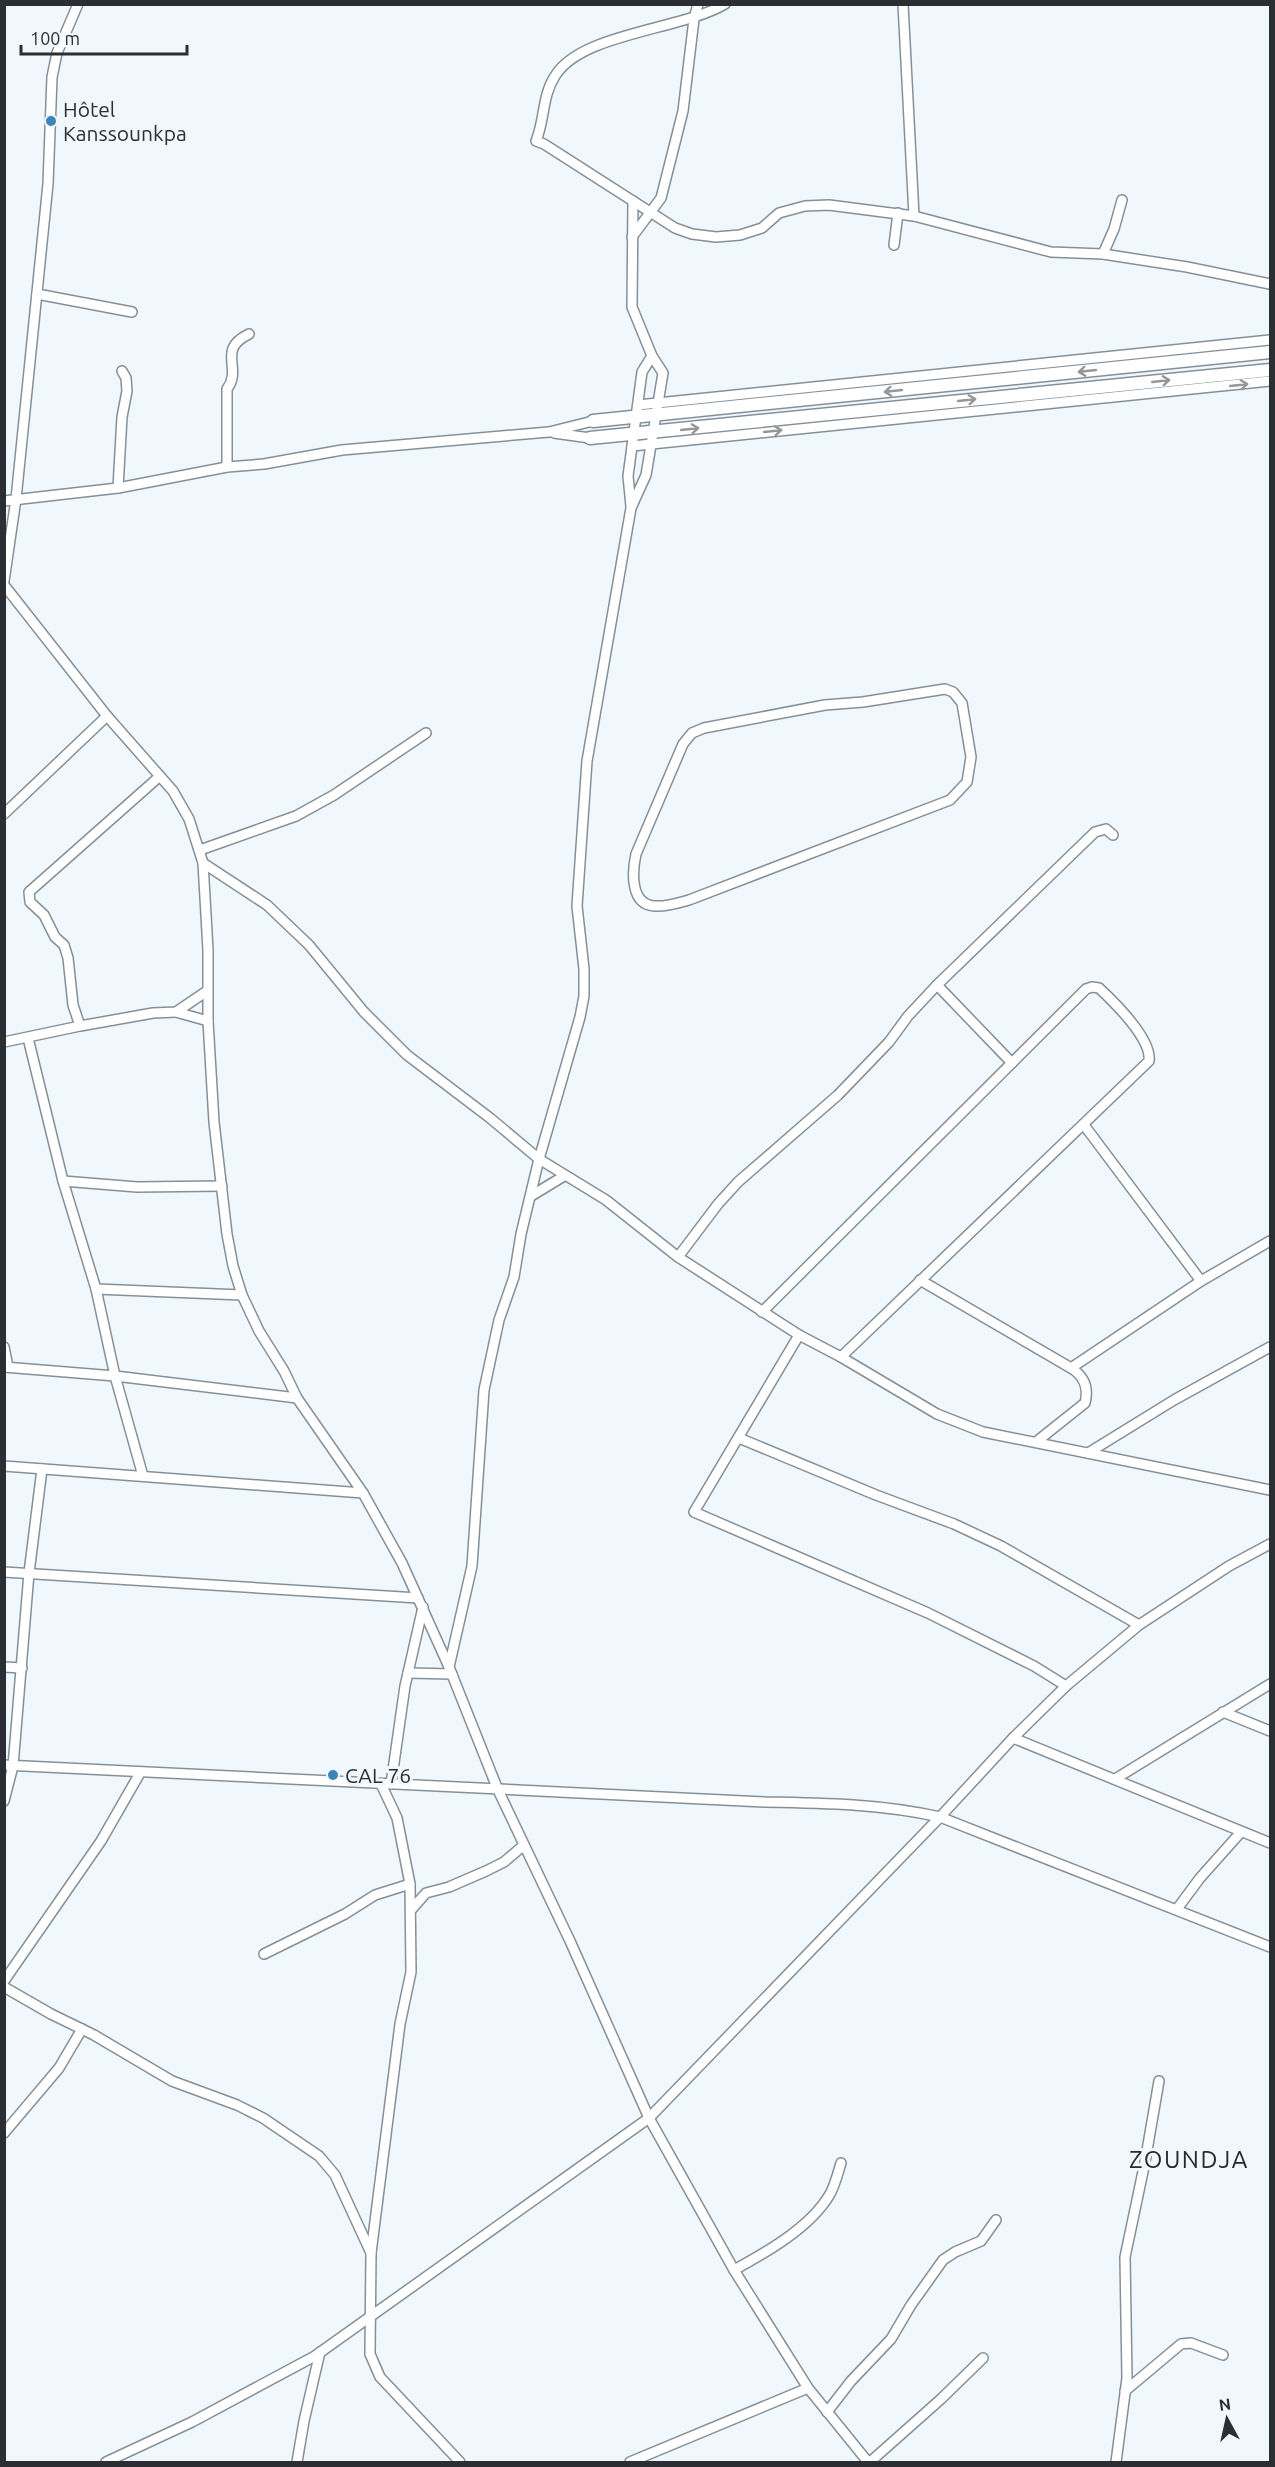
<svg xmlns="http://www.w3.org/2000/svg" width="1275" height="2467" font-family="Ubuntu,sans-serif">
	<style>
		.lines { fill: none; stroke-linecap: round; stroke-linejoin: round }
		.street-casing { stroke: #849099; stroke-width: 12 }
		.secondary-casing { stroke: #849099; stroke-width: 15 }
		.street { stroke: #fff; stroke-width: 9 }
		.secondary { stroke: #fff; stroke-width: 12 }
		.oneway { stroke: #959799 }
		.poi-dot { fill: #3b84b8; stroke: #f0f7fd; stroke-width: 2 }
		.labels { text-anchor: middle; dominant-baseline: central; stroke-width: 6; stroke-linejoin: round; paint-order: stroke }
		.poi-label { font-size: 21px; fill: #2b2f33; stroke: #f0f7fd; text-anchor: start }
		.quarter-label { font-size: 24px; letter-spacing: 1.5px; fill: #222b33; stroke: #f0f7fd }
	</style>
	<rect width="100%" height="100%" fill="#f0f7fd"/>
	<g class="lines">
		<defs>
			<g id="street">
				<path d="M725,4C681,30 581,33 555,76C542,96 545,119 536,141L544,144L675,228L692,234L716,237L740,235L762,228L779,213L805,206L829,205L914,216L1051,252L1103,254"/>
				<polyline points="903,4 914,216"/>
				<polyline points="1122,200 1114,229 1103,254 1187,267 1270,284"/>
				<polyline points="632,237 661,198 683,111 694,19 698,4"/>
				<polyline points="894,245 898,213"/>
				<polyline points="37,294 132,312"/>
				<polyline points="638,405 1270,340"/>
				<polyline points="554,433 590,438"/>
				<polyline points="632,446 1270,381"/>
				<path d="M227,467V389C243,368 216,350 249,334"/>
				<polyline points="118,488 122,417 127,391 126,378 122,371"/>
				<polyline points="4,501 118,488 227,467 264,464 342,450 549,432 593,421"/>
				<polyline points="631,506 628,476 642,372 652,356"/>
				<polyline points="4,581 16,499 48,184 52,77 57,53 78,4"/>
				<polyline points="4,585 107,716 173,791 189,819 203,863 208,950 208,1021 214,1122 227,1234 233,1266 242,1295 259,1331 284,1371 297,1398 363,1493 402,1563 449,1667 498,1790 570,1941 649,2118 734,2270 808,2388 868,2462"/>
				<path d="M945,689L953,692L962,703L971,757L967,782L950,800L689,900C678,903 666,907 655,906C630,905 632,872 636,854L683,744L692,733L704,728L825,705L863,702Z"/>
				<polyline points="4,814 107,716"/>
				<polyline points="200,850 296,816 334,795 426,733"/>
				<polyline points="203,863 267,905 309,945 364,1012 407,1055 490,1118 539,1159 606,1200 678,1257 799,1335 841,1357 937,1414 983,1432 1270,1490"/>
				<polyline points="937,985 1012,1063"/>
				<polyline points="176,1012 208,1021"/>
				<polyline points="80,1026 73,1005 68,958 64,945 55,937 44,915 30,902 29,892 160,776"/>
				<polyline points="28,1038 63,1181 96,1289 115,1376 143,1476"/>
				<polyline points="4,1042 80,1026 153,1013 176,1012 207,991"/>
				<polyline points="1084,1125 1201,1281"/>
				<polyline points="63,1181 137,1187 222,1186"/>
				<polyline points="531,1196 564,1176"/>
				<polyline points="678,1257 718,1204 738,1182 838,1095 889,1042 908,1016 937,985 1095,832 1106,829 1113,835"/>
				<path d="M920,1280L1071,1368C1084,1376 1089,1387 1085,1403L1036,1442"/>
				<polyline points="96,1289 242,1295"/>
				<path d="M762,1312L1086,989L1092,987L1099,988C1114,1002 1152,1039 1149,1061L841,1357"/>
				<polyline points="799,1335 694,1512 928,1613 1034,1666 1066,1686"/>
				<polyline points="4,1347 8,1367"/>
				<polyline points="4,1367 115,1376 297,1398"/>
				<polyline points="1071,1368 1201,1281 1270,1241"/>
				<polyline points="739,1438 876,1495 954,1524 1001,1546 1139,1625"/>
				<polyline points="1088,1453 1174,1400 1270,1347"/>
				<polyline points="4,1466 363,1493"/>
				<polyline points="4,1572 418,1598"/>
				<polyline points="4,1667 22,1668"/>
				<polyline points="449,1667 472,1566 484,1390 499,1320 514,1277 521,1234 539,1159 580,1017 584,996 584,969 577,906 587,761 631,508 646,475 663,373 652,356 632,307 633,201"/>
				<polyline points="408,1673 452,1674"/>
				<polyline points="1223,1712 1270,1731"/>
				<polyline points="1013,1738 1270,1843"/>
				<path d="M4,1765L765,1802C825,1803 882,1804 940,1817L1270,1947"/>
				<polyline points="1115,1779 1270,1684"/>
				<polyline points="391,1784 405,1686 423,1607"/>
				<polyline points="4,1801 13,1766 29,1573 42,1469"/>
				<polyline points="1177,1909 1200,1878 1241,1832"/>
				<polyline points="411,1910 426,1893 449,1887 486,1871 504,1862 524,1845"/>
				<polyline points="264,1954 345,1914 375,1895 410,1884"/>
				<polyline points="4,1981 101,1841 140,1773"/>
				<polyline points="4,1987 51,2014 94,2035 172,2081 237,2105 263,2118 319,2156 335,2175 371,2253 370,2354 380,2377 460,2462"/>
				<polyline points="4,2133 59,2068 82,2029"/>
				<polyline points="371,2253 400,2024 411,1972 410,1884 397,1818 381,1784"/>
				<path d="M734,2270C767,2252 811,2227 830,2194C835,2185 838,2173 841,2163"/>
				<polyline points="1125,2391 1181,2344 1191,2343 1223,2355"/>
				<polyline points="827,2412 851,2381 891,2339 911,2305 943,2260 955,2252 981,2241 996,2220"/>
				<polyline points="106,2462 192,2422 315,2356 649,2118 940,1817 1013,1738 1066,1686 1139,1625 1229,1566 1270,1544"/>
				<polyline points="297,2462 304,2421 320,2352"/>
				<polyline points="630,2462 808,2388"/>
				<polyline points="870,2462 941,2399 983,2358"/>
				<polyline points="1116,2462 1127,2378 1125,2257 1145,2162 1159,2081"/>
			</g>
			<g id="secondary">
				<polyline points="593,421 1270,352"/>
				<polyline points="590,438 1270,370"/>
			</g>
		</defs>
		<use href="#street" class="street-casing"/>
		<use href="#secondary" class="secondary-casing"/>
		<use href="#street" class="street"/>
		<use href="#secondary" class="secondary"/>
	</g>
	<defs><path id="oneway-shaft" d="M-6 0H5M1.5-3L5.5 0L1.5 3" fill="none" stroke-width="1.6" stroke-linecap="round" stroke-linejoin="round" transform="scale(1.5)"/></defs>
	<g class="oneway">
		<use href="#oneway-shaft" transform="translate(1087 371) rotate(174)"/>
		<use href="#oneway-shaft" transform="translate(1161 381) rotate(-6)"/>
		<use href="#oneway-shaft" transform="translate(1239 385) rotate(-6)"/>
		<use href="#oneway-shaft" transform="translate(893 391) rotate(174)"/>
		<use href="#oneway-shaft" transform="translate(967 400) rotate(-6)"/>
		<use href="#oneway-shaft" transform="translate(690 429) rotate(-6)"/>
		<use href="#oneway-shaft" transform="translate(773 431) rotate(-6)"/>
	</g>
	<g class="poi-dot">
		<circle cx="51" cy="121" r="6"/>
		<circle cx="333" cy="1775" r="6"/>
	</g>
	<g class="labels">
		<g class="poi-label">
			<text x="63" y="109">Hôtel<tspan x="63" dy="24">Kanssounkpa</tspan></text>
			<text x="345" y="1775">CAL 76</text>
		</g>
		<g class="quarter-label">
			<text x="1189" y="2159">ZOUNDJA</text>
		</g>
	</g>
	<rect width="1275" height="2467" fill="none" stroke="#2b2f33" stroke-width="12"/>
	<g transform="translate(1227 2419) rotate(352)" stroke="#f0f7fd" stroke-width="4.5" paint-order="stroke">
	<path d="M0-4.5L10 22L0 15L-10 22Z" fill="#2b2f33"/>
	<text y="-9" font-size="16" font-weight="bold" text-anchor="middle" fill="#2b2f33">N</text>
	</g>
	<path d="M21 45v9h166v-9" fill="none" stroke="#2b2f33" stroke-width="3"/>
	<text x="30" y="45" font-size="18" fill="#2b2f33" stroke="#f0f7fd" stroke-width="4.5" paint-order="stroke">100 m</text>
</svg>
